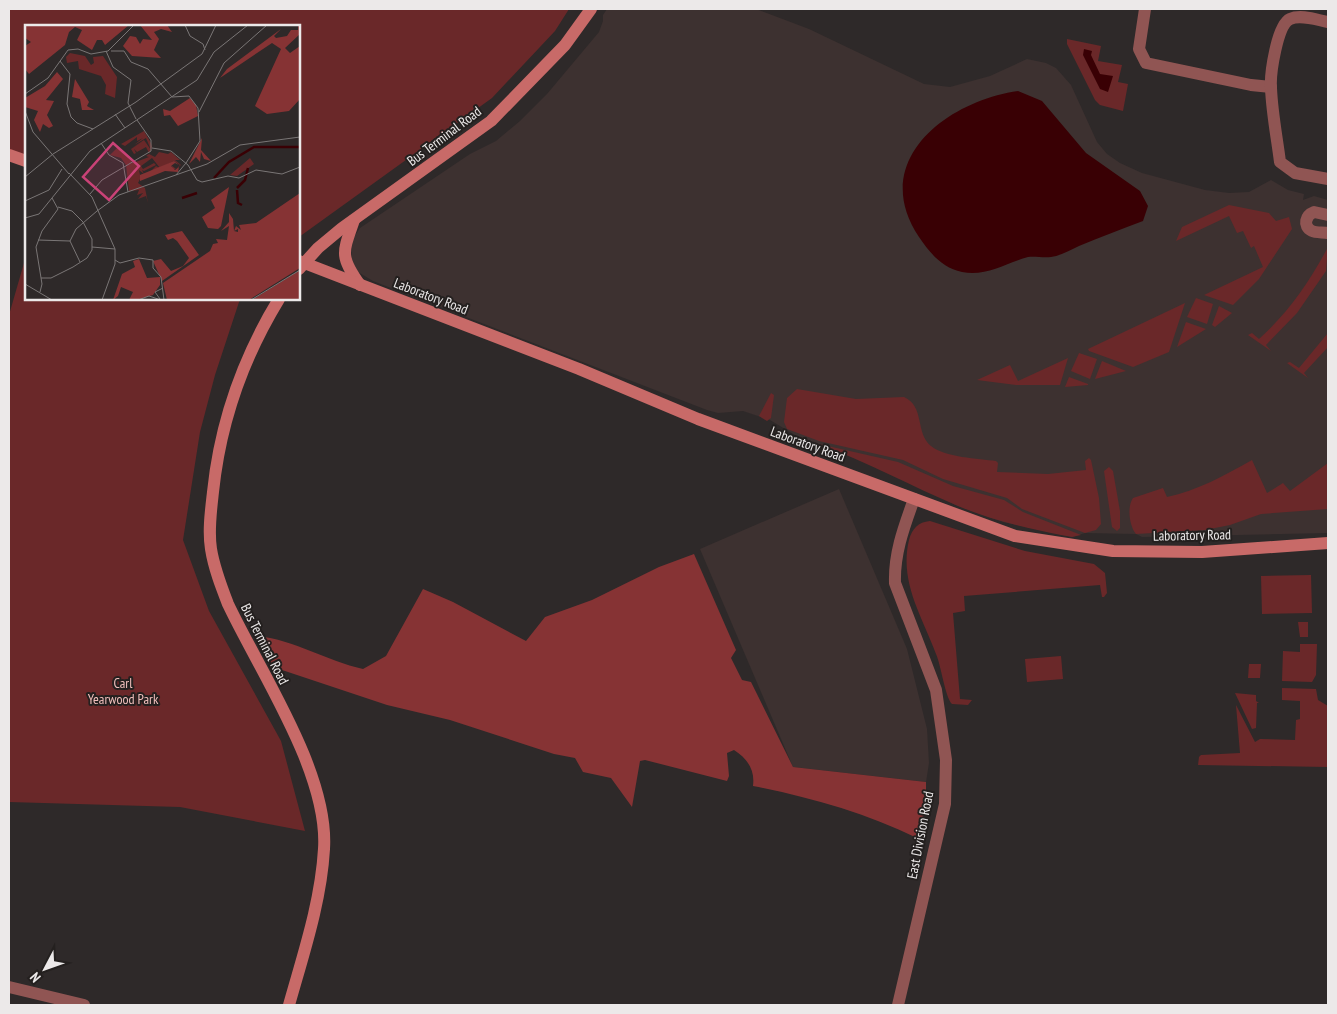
<svg xmlns="http://www.w3.org/2000/svg" width="1337" height="1014" font-family="'PT Sans Narrow',sans-serif">
	<style>
		.built { fill: #3d3130 }
		.green { fill: #6a2829 }
		.forest { fill: #863334 }
		.water { fill: #390004 }
		.lines { fill: none; stroke-linecap: round; stroke-linejoin: round }
		.street { stroke: #905553; stroke-width: 12 }
		.secondary { stroke: #c86a68; stroke-width: 12 }
		.labels { text-anchor: middle; dominant-baseline: central; stroke-width: 4; stroke-linejoin: round; paint-order: stroke }
		.street-label { font-size: 14px; fill: #ece9e9; stroke: #24201f }
		.park-label { font-size: 14px; fill: #f1bfbc; stroke: #24201f }
		.inset-river { fill: none; stroke: #390004; stroke-width: 2.5 }
		.inset-road { fill: none; stroke: #7a7676; stroke-width: 1 }
		.view { fill: #ca4277; fill-opacity: 0.15; stroke: #ca4277; stroke-width: 2.5 }
		.inset-edge { fill: none; stroke: #ece9e9; stroke-width: 2.5 }
	</style>
	<rect width="100%" height="100%" fill="#2e2929"/>
	<g class="built">
		<polygon points="607,9 756,9 809,29 924,84 950,87 990,76 1027,59 1046,63 1056,68 1071,85 1097,142 1107,154 1120,163 1142,173 1205,190 1229,193 1249,192 1271,180 1288,190 1304,194 1303,200 1314,196 1328,200 1328,533 1142,537 1136,534 1085,533 1072,537 1003,522 958,506 868,463 795,435 770,420 743,411 718,413 707,410 373,281 358,272 351,265 352,240 360,228 470,154 496,141 520,121 547,94 599,32 603,21 603,15"/>
		<polygon points="839,489 907,649 927,729 929,763 926,782 793,767 700,549"/>
	</g>
	<g class="green">
		<polygon points="9,9 569,9 555,31 492,98 299,237 299,26 26,26 26,161 9,155"/>
		<polygon points="1067,39 1101,46 1098,61 1122,65 1118,82 1128,84 1123,111 1100,105 1095,100 1067,44"/>
		<polygon points="1229,205 1269,213 1276,221 1289,217 1292,229 1259,279 1233,305 1204,295 1263,267 1254,246 1251,248 1243,231 1237,233 1229,216 1176,241 1182,227"/>
		<path d="M1328,247L1326,271L1297,313L1266,345L1271,351L1248,335L1252,333L1259,339C1288,313 1310,281 1328,247Z"/>
		<polygon points="26,256 26,299 240,299 215,375 200,432 183,540 209,611 281,741 305,831 180,807 9,802 9,315"/>
		<polygon points="1196,298 1213,304 1207,324 1187,317"/>
		<polygon points="1185,303 1169,352 1133,367 1089,351 1088,349"/>
		<polygon points="1219,306 1232,313 1215,327 1212,325"/>
		<polygon points="1186,322 1206,329 1177,347"/>
		<polygon points="1328,333 1328,347 1304,373 1308,378 1287,363 1290,362 1299,368"/>
		<polygon points="1079,353 1097,359 1090,379 1071,371"/>
		<polygon points="1068,358 1060,385 1016,385 977,380 1010,365 1018,381"/>
		<polygon points="1102,361 1126,371 1095,379"/>
		<polygon points="1069,377 1088,384 1088,385 1065,387"/>
		<path d="M797,389L856,399L904,397C925,406 915,433 931,446C944,457 979,459 996,461L998,463L997,472L1048,474L1086,470L1085,461L1089,458L1091,460L1099,498L1101,524L1096,530L1085,533L1022,509L1007,498L943,479L903,460L819,441L787,429L784,422L787,398Z"/>
		<polygon points="771,393 774,395 771,418 767,421 759,416"/>
		<path d="M819,444L898,462L953,486L1004,500L1023,512L1081,535L1072,537L1061,535C1027,528 991,520 958,506C911,486 867,462 819,444Z"/>
		<path d="M1252,460L1267,493L1283,483L1290,491L1328,463V509L1261,514L1230,525L1205,530L1136,534C1129,526 1127,506 1133,498L1163,488L1167,497C1197,491 1225,475 1252,460Z"/>
		<polygon points="1109,467 1113,471 1120,511 1120,528 1117,531 1112,527 1104,471"/>
		<path d="M930,521L1025,551L1094,564L1105,573L1107,593L1104,597H1102L1100,585L964,596L965,611L953,613L960,699L972,700L968,705L952,704C945,697 941,665 936,654C922,616 899,582 909,540C912,529 918,522 930,521Z"/>
		<polygon points="1311,575 1312,613 1262,614 1261,576"/>
		<polygon points="1298,622 1308,622 1308,637 1300,637"/>
		<polygon points="1300,644 1317,644 1316,675 1312,682 1282,681 1283,651 1300,652"/>
		<polygon points="1061,656 1063,679 1027,682 1025,659"/>
		<polygon points="1249,664 1261,664 1260,678 1248,678"/>
		<polygon points="1282,688 1316,689 1318,700 1328,706 1328,767 1198,765 1199,757 1201,755 1240,753 1236,705 1255,742 1260,739 1295,740 1296,720 1300,719 1300,701 1282,700"/>
		<polygon points="1235,693 1256,695 1256,701 1259,703 1257,703 1256,728 1252,729"/>
	</g>
	<path class="forest" d="M694,554L736,650L731,658L742,680L751,682L793,767L926,782V807L917,838C866,813 809,797 753,786C755,770 748,759 734,750L727,753L729,776L727,781L645,760L640,761L632,807L611,778L583,772L575,758L554,754L450,720L387,705L273,667L258,636C294,640 327,661 363,669L386,656L423,589L453,602L526,641L545,617L592,600L659,567Z"/>
	<g class="water">
		<polygon points="1084,49 1092,51 1091,55 1100,74 1113,76 1108,92 1100,89 1083,55"/>
		<path d="M1018,91L1042,101L1086,153L1140,191L1148,206L1143,221C1122,229 1100,237 1079,246C1070,250 1060,256 1051,257C1043,258 1035,256 1028,257C1006,263 986,277 962,272C942,268 930,253 919,237C868,161 947,101 1018,91Z"/>
	</g>
	<g class="lines">
		<g class="street">
			<polyline points="1145,9 1139,49 1146,63 1251,85 1271,87"/>
			<path d="M1328,22C1317,20 1301,14 1290,19C1277,25 1270,74 1271,88C1272,113 1277,138 1280,162L1295,173L1328,179"/>
			<path d="M1328,215L1314,212C1306,215 1302,226 1312,231C1316,233 1323,232 1328,233"/>
			<polyline points="9,987 84,1005"/>
			<path d="M898,1005L945,804L946,760L936,690L895,583C894,553 904,527 914,499"/>
		</g>
		<g class="secondary">
			<polyline points="9,155 26,161"/>
			<path d="M354,220C343,252 339,256 360,285"/>
			<polyline points="299,261 579,369 698,419 1015,536 1113,551 1202,552 1328,543"/>
			<polyline points="299,269 318,248 342,228 491,121 565,45 591,9"/>
			<path d="M279,299C243,358 220,424 213,492C211,510 208,531 211,549C214,568 221,586 228,604C260,672 329,773 324,849C321,902 303,955 289,1005"/>
		</g>
	</g>
	<g class="labels">
		<g class="street-label">
			<text transform="translate(444 136) rotate(-37)">Bus Terminal Road</text>
			<text transform="translate(431 296) rotate(21)">Laboratory Road</text>
			<text transform="translate(808 444) rotate(20)">Laboratory Road</text>
			<text transform="translate(1192 535) rotate(-1)">Laboratory Road</text>
			<text transform="translate(265 644) rotate(63)">Bus Terminal Road</text>
			<text transform="translate(920 835) rotate(-79)">East Division Road</text>
		</g>
		<g class="park-label">
			<text x="123" y="683">Carl<tspan x="123" dy="16">Yearwood Park</tspan></text>
		</g>
	</g>
	<g transform="translate(25 25)">
		<rect width="275" height="275" fill="#2e2929"/>
		<path d="M45,28L60,31L66,40L69,38L68,32L78,31L92,52L90,73L80,69L81,60L76,51L54,44L53,36L42,38L41,32ZM119,106L126,118L127,122L126,125L124,128L121,122L112,127L109,124L111,128L109,129L106,124L118,116L105,124L119,115L126,125L121,113L109,120L118,113L112,116V112L100,121L96,119ZM93,122L108,138L124,132L121,131L124,129L130,132L134,127L143,129L146,127L155,135H150L156,140L151,144H148L146,140L151,144L155,140L149,136L116,152L113,158L120,163L123,178L121,171L113,174L118,168L112,170L114,165L104,166L101,140L96,133L85,130ZM127,133L135,143L131,141L124,148L115,150L114,145L119,149L117,145L119,146L131,140L129,138L118,144L116,141ZM225,133L229,139L212,151L205,150Z" fill="#6a2829" fill-rule="evenodd"/>
		<path d="M0,0H104L80,20L77,15H72L67,25L52,15L57,5L50,2L44,7L40,20L4,49L0,44V21L6,17L0,13ZM115,0H142L147,7L136,4L129,7L134,14L129,25L136,33L107,31L98,21L105,11L111,12L115,19L118,14L127,15ZM273,0H275V9L260,23L265,28L275,21V74L264,86L242,89L230,81L256,24L247,18L195,53L202,44L256,4L249,11L251,13L262,11L266,5H273ZM32,47L38,54L21,75L29,76L22,90L28,101L24,103L18,99L15,107L9,95L13,86L0,82V73L20,61ZM50,54L64,77L62,81L69,85H57L55,74L47,72ZM165,73L171,80L173,91L153,101L145,90L139,91L138,84L145,86ZM177,113L176,125L186,136L179,134L176,127L175,137L171,132L164,139ZM149,136L154,140L150,138L146,141L150,145L154,142L153,147L140,146L115,156V150ZM204,162L196,201L193,204L183,203L177,192L190,183L186,175ZM275,168V243L224,275H142L138,258L185,226L188,219L193,218L191,214L202,215L204,201L196,206L204,197V188L208,194L209,206L213,207V204L209,206L211,201L216,205L214,200L231,198ZM157,206L174,230L137,256L128,236L136,234L146,246L158,241L164,233L152,216L148,213L143,215L140,210ZM114,234L122,253L135,252V260L128,270L111,275H104L108,267L96,262L93,271L88,275L97,249L110,242L108,236ZM275,245V275H227Z" fill="#863334"/>
		<path class="inset-river" d="M189,153L204,137L229,122H275M212,163L220,155L223,143M212,165L213,178L217,180M157,173L172,168"/>
		<path class="inset-road" d="M160,0L165,11L178,19L180,25M81,26L88,42L106,55L103,78L111,94M86,26H99L106,37L123,44L147,72M35,36L45,49L42,79L46,92L52,98L68,104M0,69L23,53L43,25L53,24L66,29L83,26L109,0M147,72L164,71L173,83L175,116L161,138M0,86L8,107L44,149M174,87L199,38L242,0M90,89L100,103M76,118L84,130L98,138L103,167M127,123L146,126L163,140L172,155L177,157L203,151L214,153L231,145L257,149L275,142M44,148L67,172L90,224V239L77,275M151,150L161,138M0,152L28,129L111,77L177,29L191,0M65,169L77,155L126,126V115L112,95M0,176L24,165L37,144M72,186L94,170L182,139L215,120L275,112M0,193L14,189L65,126L172,55L189,27L223,0M13,215L45,216L55,237M45,216L51,204L72,186M67,222L90,224M90,235L95,238L114,233L128,235V243L136,252L139,275M16,253H26L48,242L62,233L67,225V214L58,197L47,186L33,182M0,259L27,275M15,267L17,259L11,222L17,206L33,184L27,173M135,274L130,267L138,263M113,275L124,271L136,275M226,275L275,245"/>
		<path class="view" d="M88,118L114,141L84,175L58,152Z"/>
		<rect width="275" height="275" class="inset-edge"/>
	</g>
	<rect width="1337" height="1014" fill="none" stroke="#ece9e9" stroke-width="20"/>
	<g transform="translate(45 969) rotate(229)" stroke="#24201f" stroke-width="4" paint-order="stroke">
	<path d="M0-4L9 19L0 12L-9 19Z" fill="#ece9e9"/>
	<text y="-8" font-size="14" font-weight="bold" text-anchor="middle" fill="#ece9e9">N</text>
	</g>
</svg>
